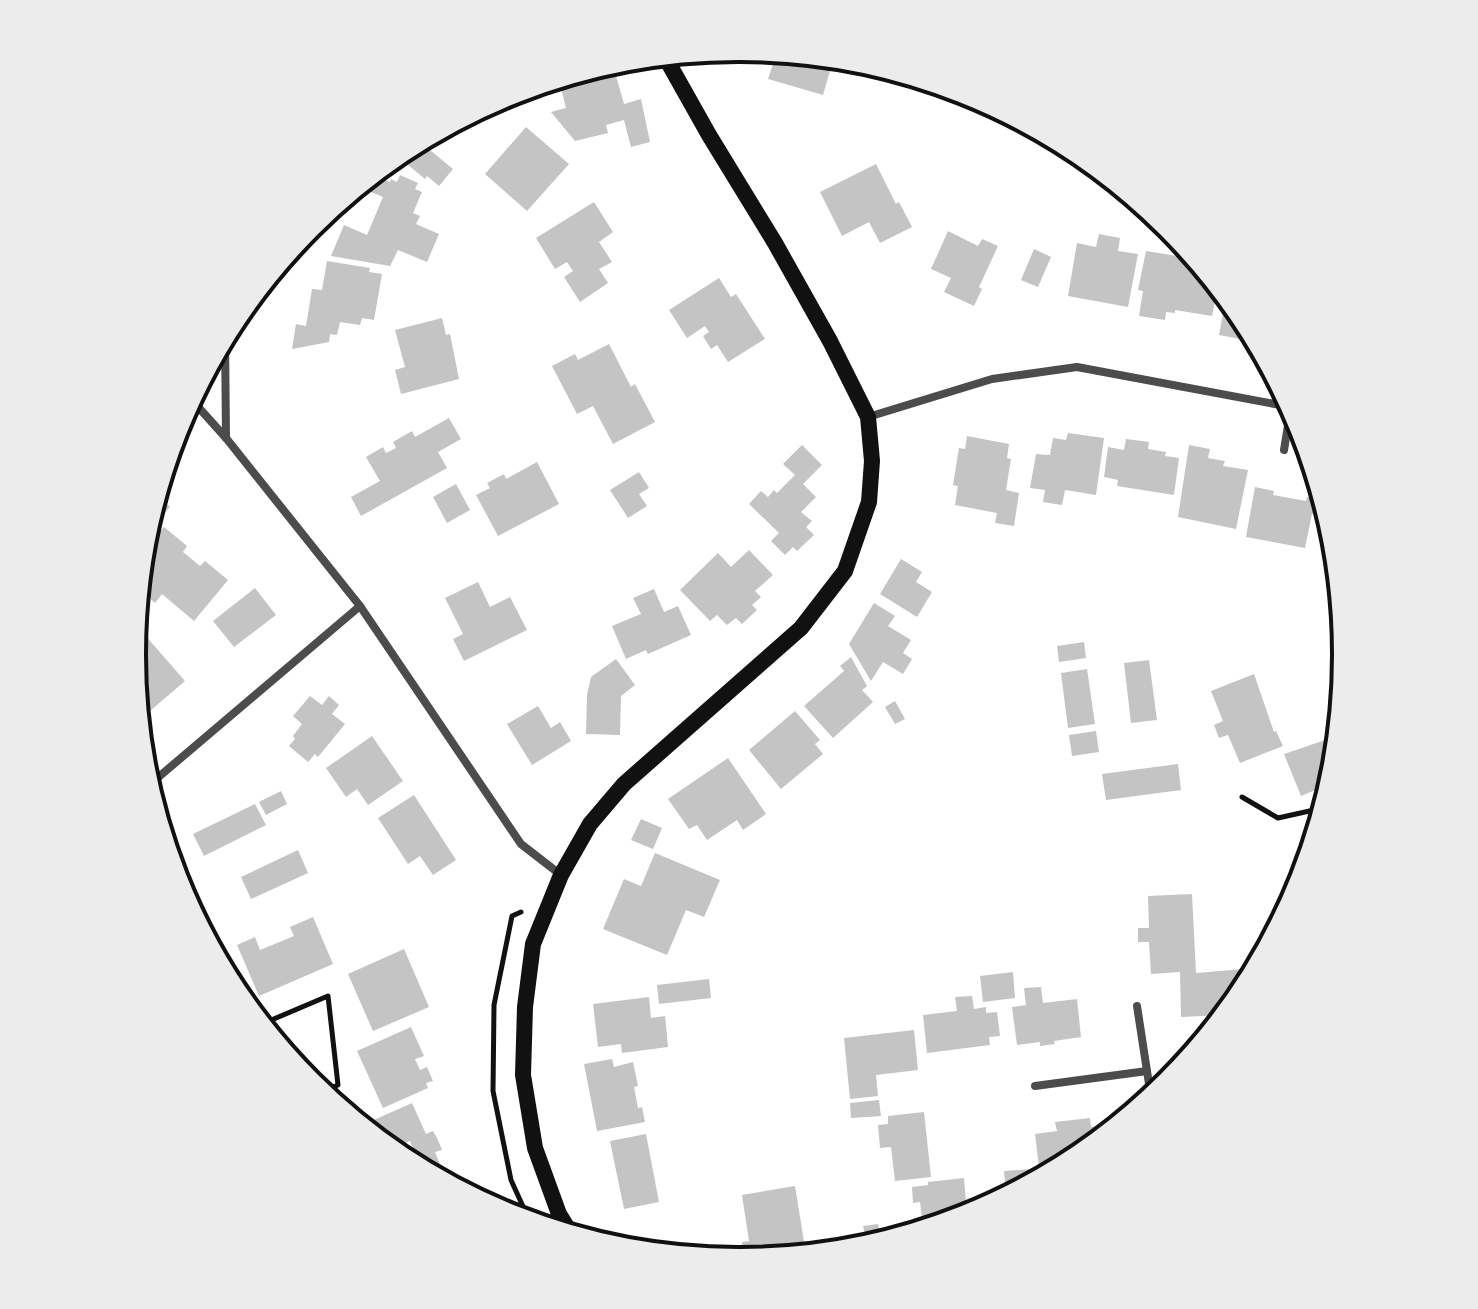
<svg xmlns="http://www.w3.org/2000/svg" width="1478" height="1309" font-family="Karla,sans-serif">
	<style>
		.building { fill: #c4c4c4 }
		.lines { fill: none; stroke-linecap: round; stroke-linejoin: round }
		.path { stroke: #111; stroke-width: 5 }
		.minor { stroke: #4c4c4c; stroke-width: 8 }
		.secondary { stroke: #111; stroke-width: 16 }
		.rim { fill: none; stroke: #111; stroke-width: 4 }
	</style>
	<rect width="100%" height="100%" fill="#fff"/>
	<g class="building">
		<polygon points="777,52 834,57 823,95 768,79"/>
		<polygon points="614,69 624,104 641,99 650,142 631,147 624,120 606,125 608,133 575,141 551,112 566,108 560,84"/>
		<polygon points="526,127 569,164 527,211 485,174"/>
		<polygon points="419,141 453,169 439,186 427,176 425,179 401,159"/>
		<polygon points="876,164 896,204 899,202 912,227 880,243 869,222 842,236 820,192"/>
		<polygon points="400,175 418,183 415,189 422,192 413,213 420,216 416,224 439,234 427,262 398,250 390,266 331,256 344,225 367,235 383,197 371,192 377,176 390,182 391,179 397,182"/>
		<polygon points="594,202 613,232 599,242 612,262 599,269 608,283 580,302 564,277 573,271 567,262 555,269 536,238"/>
		<polygon points="948,231 978,246 982,239 998,246 979,287 982,289 974,306 944,292 951,278 931,269"/>
		<polygon points="1099,234 1120,238 1118,251 1138,254 1128,307 1068,296 1077,243 1096,247"/>
		<polygon points="1034,249 1051,257 1038,287 1021,280"/>
		<polygon points="1146,251 1196,259 1218,286 1212,316 1175,310 1175,313 1166,312 1165,320 1139,316 1143,291 1138,290"/>
		<polygon points="327,261 370,268 369,272 382,274 374,320 362,318 360,325 340,322 337,335 330,334 329,342 292,349 296,324 306,326 312,289 322,290"/>
		<polygon points="719,278 731,297 736,294 765,339 728,362 717,345 711,349 703,336 709,332 705,326 687,338 669,310"/>
		<polygon points="1226,297 1244,318 1256,342 1219,335"/>
		<polygon points="442,318 446,335 450,334 459,379 401,394 395,370 405,367 395,330"/>
		<polygon points="609,344 631,387 635,384 655,422 613,444 593,406 577,414 552,366 575,354 578,360"/>
		<polygon points="449,418 461,439 438,452 447,468 361,516 351,497 380,481 366,457 383,447 386,453 396,448 393,442 412,431 415,437"/>
		<polygon points="1068,433 1104,438 1096,495 1065,490 1062,505 1043,502 1045,490 1030,488 1036,454 1050,455 1053,438 1066,440"/>
		<polygon points="967,436 1009,444 1007,458 1011,459 1006,490 1019,493 1014,526 995,523 997,513 955,505 958,486 953,485 959,448 965,449"/>
		<polygon points="1126,439 1149,442 1148,449 1166,452 1165,456 1179,458 1174,495 1117,486 1118,480 1104,477 1108,447 1124,450"/>
		<polygon points="802,445 822,465 803,484 816,497 801,512 812,521 806,527 814,535 797,551 793,547 785,555 771,541 779,533 749,504 761,491 768,497 774,490 777,493 795,475 783,464"/>
		<polygon points="1189,445 1210,449 1208,458 1225,461 1223,466 1248,470 1236,529 1178,517"/>
		<polygon points="537,462 559,504 498,536 476,495 490,488 487,483 504,474 506,479"/>
		<polygon points="639,472 649,488 639,494 647,506 628,518 610,490"/>
		<polygon points="456,484 470,510 447,523 433,497"/>
		<polygon points="1255,487 1274,491 1273,495 1306,501 1307,497 1323,500 1326,517 1312,514 1305,548 1246,537"/>
		<polygon points="157,494 170,507 145,533 152,511"/>
		<polygon points="164,527 187,546 183,552 200,566 205,561 228,580 194,621 162,594 155,603 139,589 144,579 140,576 143,552"/>
		<polygon points="749,550 773,575 755,591 761,597 752,605 757,610 742,624 736,618 727,625 717,615 710,621 680,590 718,553 731,567"/>
		<polygon points="901,559 922,572 916,582 932,592 917,617 880,594"/>
		<polygon points="478,582 490,607 510,597 527,630 464,661 453,639 463,634 445,598"/>
		<polygon points="255,588 276,615 234,647 213,621"/>
		<polygon points="654,589 664,612 678,606 691,635 648,654 646,650 626,659 612,626 641,614 633,598"/>
		<polygon points="874,603 895,616 888,626 911,640 903,653 912,659 903,674 883,662 871,681 849,644"/>
		<polygon points="144,634 185,681 143,717 138,711 133,661 137,657 133,652 134,642"/>
		<polygon points="1084,642 1086,658 1059,662 1057,646"/>
		<polygon points="851,657 867,686 862,690 873,702 833,738 804,706 844,671 840,666"/>
		<polygon points="616,659 635,685 621,696 620,735 586,734 587,695 591,677"/>
		<polygon points="1149,660 1157,720 1131,723 1124,663"/>
		<polygon points="1087,669 1095,724 1068,728 1061,673"/>
		<polygon points="1254,674 1274,732 1276,731 1283,746 1240,763 1228,735 1219,738 1214,725 1223,721 1211,691"/>
		<polygon points="310,696 322,705 329,696 339,705 332,714 345,724 318,757 315,754 308,762 289,746 295,739 293,736 302,724 293,716"/>
		<polygon points="895,701 905,719 895,724 885,707"/>
		<polygon points="538,706 551,728 560,722 571,741 532,765 507,724"/>
		<polygon points="795,711 820,740 815,744 823,754 781,789 749,750"/>
		<polygon points="1096,731 1099,752 1072,756 1069,735"/>
		<polygon points="372,736 403,781 368,805 357,789 346,797 326,768"/>
		<polygon points="1337,736 1330,784 1301,796 1284,754"/>
		<polygon points="728,758 766,814 743,830 737,820 707,840 697,825 689,829 668,799"/>
		<polygon points="1178,764 1181,790 1106,800 1102,774"/>
		<polygon points="281,791 287,804 266,815 259,802"/>
		<polygon points="414,795 456,860 433,875 420,856 408,864 378,818"/>
		<polygon points="255,804 266,825 204,856 193,834"/>
		<polygon points="641,819 662,828 653,849 631,840"/>
		<polygon points="298,850 308,873 251,899 241,877"/>
		<polygon points="655,853 720,880 704,917 686,910 667,955 603,929 624,879 641,886"/>
		<polygon points="1192,894 1196,973 1256,968 1243,992 1224,1015 1181,1017 1180,972 1151,974 1149,942 1138,942 1138,928 1149,928 1148,896"/>
		<polygon points="313,917 333,964 259,996 237,945 255,937 260,950 294,936 290,927"/>
		<polygon points="404,949 429,1007 373,1031 348,974"/>
		<polygon points="1013,972 1015,998 983,1002 980,976"/>
		<polygon points="709,979 711,998 659,1004 657,985"/>
		<polygon points="1041,987 1043,1003 1077,999 1081,1037 1054,1041 1055,1044 1040,1046 1040,1042 1017,1045 1012,1007 1026,1005 1024,988"/>
		<polygon points="972,996 974,1009 986,1007 986,1013 997,1012 1000,1036 989,1037 990,1045 927,1053 923,1015 957,1011 955,997"/>
		<polygon points="649,997 651,1018 665,1016 668,1047 622,1053 621,1044 598,1047 593,1004"/>
		<polygon points="411,1027 424,1056 415,1059 420,1070 427,1067 433,1081 426,1083 428,1088 383,1108 357,1051"/>
		<polygon points="914,1030 918,1070 876,1075 878,1096 850,1099 844,1038"/>
		<polygon points="612,1059 614,1067 633,1062 638,1086 634,1087 638,1108 642,1107 645,1122 597,1131 584,1064"/>
		<polygon points="879,1100 881,1116 851,1118 850,1103"/>
		<polygon points="412,1103 426,1134 433,1131 438,1140 442,1150 435,1152 448,1184 410,1163 418,1160 410,1141 391,1149 372,1134 367,1123"/>
		<polygon points="924,1112 931,1177 895,1181 891,1147 880,1148 878,1125 888,1124 888,1116"/>
		<polygon points="1090,1118 1091,1127 1098,1126 1100,1139 1066,1164 1039,1167 1035,1134 1057,1131 1055,1122"/>
		<polygon points="646,1134 659,1202 624,1209 610,1141"/>
		<polygon points="1032,1169 1033,1182 1006,1194 1004,1171"/>
		<polygon points="964,1178 967,1216 932,1227 931,1216 922,1217 920,1202 913,1203 912,1187 928,1185 928,1182"/>
		<polygon points="795,1186 806,1254 745,1260 742,1242 749,1241 742,1195"/>
		<polygon points="878,1224 881,1241 867,1243 863,1226"/>
	</g>
	<g class="lines">
		<g class="path">
			<polyline points="1242,797 1278,818 1323,808"/>
			<polyline points="521,912 512,916 494,1005 493,1091 511,1180 530,1222"/>
			<polyline points="262,1024 328,996 338,1085 321,1092"/>
		</g>
		<g class="minor">
			<polyline points="225,336 226,438"/>
			<polyline points="191,399 226,438 360,606 521,844 561,875"/>
			<polyline points="868,417 992,379 1077,367 1291,407"/>
			<polyline points="1284,450 1291,407"/>
			<polyline points="148,786 360,606"/>
			<polyline points="1137,1006 1151,1097"/>
			<polyline points="1035,1086 1147,1071"/>
		</g>
		<polyline class="secondary" points="572,1235 559,1214 535,1148 523,1075 525,1007 533,944 561,875 590,824 624,784 801,628 845,571 869,502 872,461 868,417 830,341 775,243 709,135 664,55"/>
	</g>
	<path d="M0 0H1478V1309H0ZM738 62H740A592 592 0 0 1 1332 654V655A592 592 0 0 1 740 1247H738A592 592 0 0 1 146 655V654A592 592 0 0 1 738 62Z" fill="#ececec" fill-rule="evenodd"/>
	<path class="rim" d="M738 62H740A592 592 0 0 1 1332 654V655A592 592 0 0 1 740 1247H738A592 592 0 0 1 146 655V654A592 592 0 0 1 738 62Z"/>
</svg>
